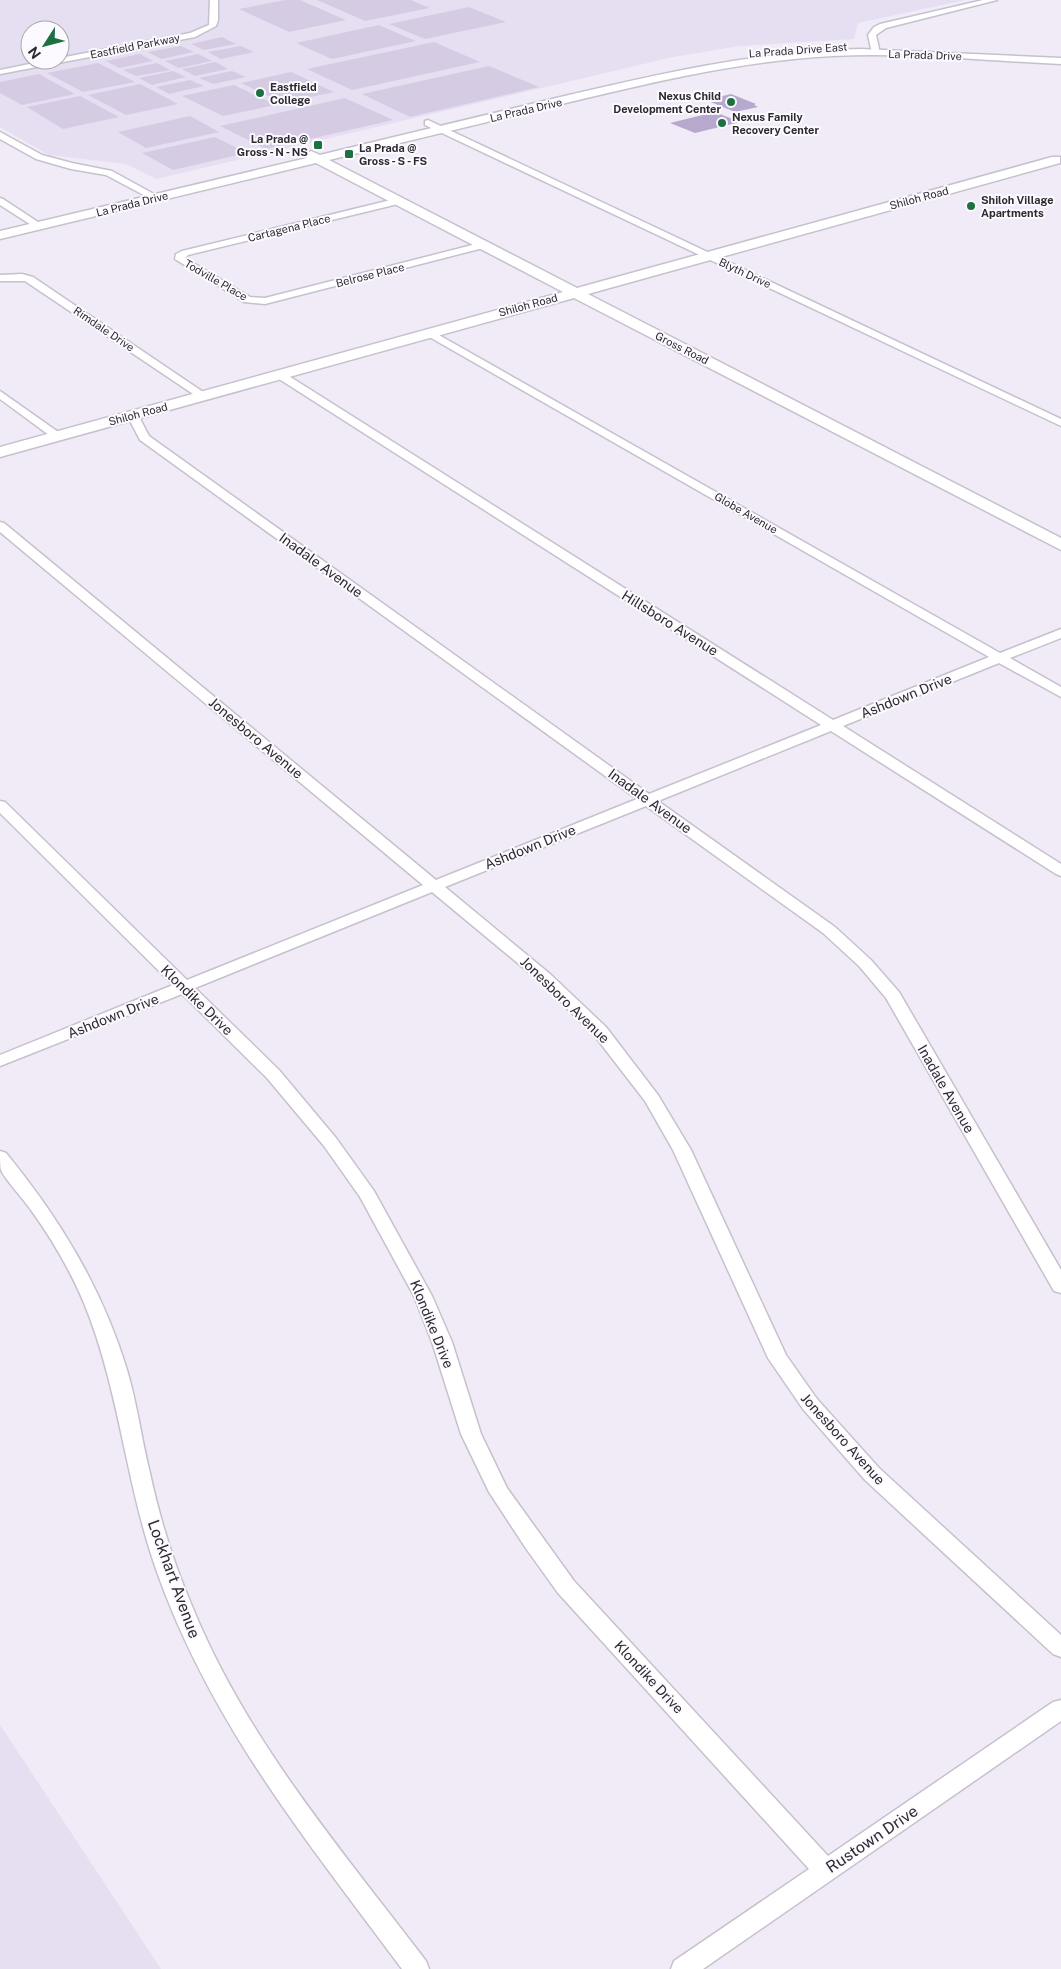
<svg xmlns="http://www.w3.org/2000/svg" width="1061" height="1969" font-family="'Public Sans',sans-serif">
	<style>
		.built { fill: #e6def1; fill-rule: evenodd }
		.green { fill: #d5cce4 }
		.building { fill: #b7a8cd }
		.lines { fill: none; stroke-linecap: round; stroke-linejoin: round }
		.street-casing { stroke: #c6c1cd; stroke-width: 3 }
		.secondary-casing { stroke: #c6c1cd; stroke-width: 3 }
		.street { fill: #fff; fill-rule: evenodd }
		.secondary { fill: #fff; fill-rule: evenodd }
		.poi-dot { fill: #1d7041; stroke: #fcfaff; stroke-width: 2 }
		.labels { text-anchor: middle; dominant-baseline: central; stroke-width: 4; stroke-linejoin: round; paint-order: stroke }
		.far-street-label { font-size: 11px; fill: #2d2b30; stroke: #fcfaff }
		.far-poi-label { font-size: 11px; font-weight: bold; fill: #2d2b30; stroke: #fcfaff; text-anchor: start }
		.street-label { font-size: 14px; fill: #2d2b30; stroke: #fcfaff }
		.near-street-label { font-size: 16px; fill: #2d2b30; stroke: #fcfaff }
	</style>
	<rect width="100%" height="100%" fill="#f0ebf7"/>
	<g class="built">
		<path d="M0,0H965L858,23L854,39L739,46L673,57L156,179L126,164L49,155L0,127ZM30,30H60V60H30Z"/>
		<polygon points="0,1725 161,1969 0,1969"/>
	</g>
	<g class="green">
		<polygon points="285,0 300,0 346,20 289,32 239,9"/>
		<polygon points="317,0 411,0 430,8 365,21"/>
		<polygon points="469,7 506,22 425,39 389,24"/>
		<polygon points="379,25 416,41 332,59 296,43"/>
		<polygon points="222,37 236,44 204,50 191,44"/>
		<polygon points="434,42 480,62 352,90 307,69"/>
		<polygon points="181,46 194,52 161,59 148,52"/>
		<polygon points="241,46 254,52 221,59 208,52"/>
		<polygon points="140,54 153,61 119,68 106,61"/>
		<polygon points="198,54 212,61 179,68 165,61"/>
		<polygon points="215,62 228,69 195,76 182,69"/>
		<polygon points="98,63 135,82 83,92 47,73"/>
		<polygon points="157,63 170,70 136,76 123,70"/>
		<polygon points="489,66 539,87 410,117 362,94"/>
		<polygon points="173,71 186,77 152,85 139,78"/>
		<polygon points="232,71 246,77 213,84 199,78"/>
		<polygon points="291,72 334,92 283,103 241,83"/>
		<polygon points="39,74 75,94 22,105 0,93 0,82"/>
		<polygon points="190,80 204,86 169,94 156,87"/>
		<polygon points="140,84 178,104 126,115 88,95"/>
		<polygon points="234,85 276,105 223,116 182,96"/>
		<polygon points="80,96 119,117 63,129 27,107"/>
		<polygon points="345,98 393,120 266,149 220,126"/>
		<polygon points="190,116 219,132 146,148 118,132"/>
		<polygon points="215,137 247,153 173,170 142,153"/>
	</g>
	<g class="building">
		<polygon points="731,94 756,104 754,105 758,107 735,112 706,100"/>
		<polygon points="715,112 740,122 695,133 670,123"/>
	</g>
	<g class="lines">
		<defs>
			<g id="street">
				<polygon points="210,0 218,0 218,20 216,26 195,37 0,74 0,70 49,60 60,60 60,58 190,33 209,25"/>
				<polygon points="983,0 997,0 886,28 876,35 880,53 876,55 872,53 868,35 874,27 880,24"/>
				<polygon points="428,120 1061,419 1061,426 425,125 425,121"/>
				<polygon points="0,132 42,155 72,163 112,171 161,198 159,200 153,200 106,175 71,169 36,159 0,139"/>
				<polygon points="0,198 3,199 44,226 42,228 36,228 0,205"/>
				<polygon points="399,198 404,201 402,203 188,255 185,258 250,297 265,298 484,242 489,245 487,247 265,304 244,302 175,259 176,254 182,251"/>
				<polygon points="22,274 33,277 209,396 207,398 199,398 25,281 0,281 0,275"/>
				<polygon points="430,330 1000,653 1061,629 1061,638 1010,658 1061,687 1061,697 999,663 843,726 1061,864 1061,876 1056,874 831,731 658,801 835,927 871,960 899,992 1061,1270 1061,1293 1054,1291 886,998 859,966 823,933 646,806 445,887 550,974 606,1027 658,1095 691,1150 786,1355 817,1399 879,1468 1061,1635 1061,1657 1053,1654 865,1480 803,1409 768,1358 673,1150 645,1101 594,1035 538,980 432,892 195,988 279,1070 336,1138 374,1191 432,1296 452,1342 481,1434 507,1488 574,1581 828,1856 1053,1702 1061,1700 1061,1721 703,1969 671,1969 674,1961 809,1869 558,1593 525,1547 489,1492 461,1434 432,1342 414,1296 360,1197 324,1146 267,1078 182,994 0,1066 0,1055 173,985 0,813 0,801 5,802 187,980 423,885 0,532 0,522 4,523 436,880 637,799 140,440 127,415 129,413 137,413 149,436 649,794 821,725 276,377 275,375 276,373 284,373 833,720 989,657 426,335 425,333"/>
				<polygon points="0,391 61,434 63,436 61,438 53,438 0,399"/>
				<path d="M0,1151L6,1153C60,1219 102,1288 127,1370C137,1403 141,1436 149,1469C159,1516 173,1562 192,1606C246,1739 340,1848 426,1961L429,1969H402C307,1841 211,1724 157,1572C125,1482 120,1391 84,1303C70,1270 52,1239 31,1210C25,1201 4,1178 1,1170C0,1165 0,1156 0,1151Z"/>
			</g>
			<path id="secondary" d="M861,49L1061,58V64C972,60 882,49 794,59C712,67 633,87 553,106C479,124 404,142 329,160L577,288L1052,157H1060V163L588,294L1061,538V550L574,298L0,457V447L563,292L316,163L0,239V231L307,158L305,155L311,151L320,155C397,136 474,118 552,99C654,75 755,51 861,49Z"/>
		</defs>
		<use href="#street" class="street-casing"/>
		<use href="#secondary" class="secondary-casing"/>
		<use href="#street" class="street"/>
		<use href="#secondary" class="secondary"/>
	</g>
	<g class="poi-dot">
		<circle cx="260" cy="93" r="5"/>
		<circle cx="731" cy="102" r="5"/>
		<circle cx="722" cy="123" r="5"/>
		<rect x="313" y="140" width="10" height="10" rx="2.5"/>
		<rect x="344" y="149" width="10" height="10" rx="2.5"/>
		<circle cx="971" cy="206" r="5"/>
	</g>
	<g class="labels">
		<g class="far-street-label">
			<text transform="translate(135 46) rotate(-11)">Eastfield Parkway</text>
			<text transform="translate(798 50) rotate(-4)">La Prada Drive East</text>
			<text transform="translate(925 55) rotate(2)">La Prada Drive</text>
			<text transform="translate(526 110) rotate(-13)">La Prada Drive</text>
			<text transform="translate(919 198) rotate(-15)">Shiloh Road</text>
			<text transform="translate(132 204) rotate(-14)">La Prada Drive</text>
			<text transform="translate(289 228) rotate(-14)">Cartagena Place</text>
			<text transform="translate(745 273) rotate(25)">Blyth Drive</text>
			<text transform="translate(370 275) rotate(-14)">Belrose Place</text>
			<text transform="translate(216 280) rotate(30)">Todville Place</text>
			<text transform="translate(528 305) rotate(-15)">Shiloh Road</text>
			<text transform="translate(104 329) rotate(34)">Rimdale Drive</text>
			<text transform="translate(682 348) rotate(27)">Gross Road</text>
			<text transform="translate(138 414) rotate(-15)">Shiloh Road</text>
			<text transform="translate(746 513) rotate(30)">Globe Avenue</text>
		</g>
		<g class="far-poi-label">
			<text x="270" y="87">Eastfield<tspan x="270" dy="13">College</tspan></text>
			<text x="721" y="96" text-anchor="end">Nexus Child<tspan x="721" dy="13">Development Center</tspan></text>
			<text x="732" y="117">Nexus Family<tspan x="732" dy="13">Recovery Center</tspan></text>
			<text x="308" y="139" text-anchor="end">La Prada @<tspan x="308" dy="13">Gross - N - NS</tspan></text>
			<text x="359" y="148">La Prada @<tspan x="359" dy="13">Gross - S - FS</tspan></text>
			<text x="981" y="200">Shiloh Village<tspan x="981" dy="13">Apartments</tspan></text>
		</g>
		<g class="street-label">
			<text transform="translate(321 565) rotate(36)">Inadale Avenue</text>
			<text transform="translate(670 623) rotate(32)">Hillsboro Avenue</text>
			<text transform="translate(906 696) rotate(-22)">Ashdown Drive</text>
			<text transform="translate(256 738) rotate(40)">Jonesboro Avenue</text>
			<text transform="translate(650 801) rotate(36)">Inadale Avenue</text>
			<text transform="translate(530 847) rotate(-22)">Ashdown Drive</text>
			<text transform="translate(197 1000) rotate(44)">Klondike Drive</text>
			<text transform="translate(565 1000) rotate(44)">Jonesboro Avenue</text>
			<text transform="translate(113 1016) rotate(-22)">Ashdown Drive</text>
			<text transform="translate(946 1089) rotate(60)">Inadale Avenue</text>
			<text transform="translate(432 1324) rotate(68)">Klondike Drive</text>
			<text transform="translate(843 1439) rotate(48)">Jonesboro Avenue</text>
			<text transform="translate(649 1677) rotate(47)">Klondike Drive</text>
		</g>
		<g class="near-street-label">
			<text transform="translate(174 1579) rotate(70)">Lockhart Avenue</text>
			<text transform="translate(872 1839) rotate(-34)">Rustown Drive</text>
		</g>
	</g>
	<g transform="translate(45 45) rotate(234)"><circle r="24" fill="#fcfaff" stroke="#a9a7ac"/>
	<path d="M0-4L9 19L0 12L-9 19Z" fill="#1d7041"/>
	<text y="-8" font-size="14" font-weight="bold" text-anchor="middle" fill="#2d2b30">N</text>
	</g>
</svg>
